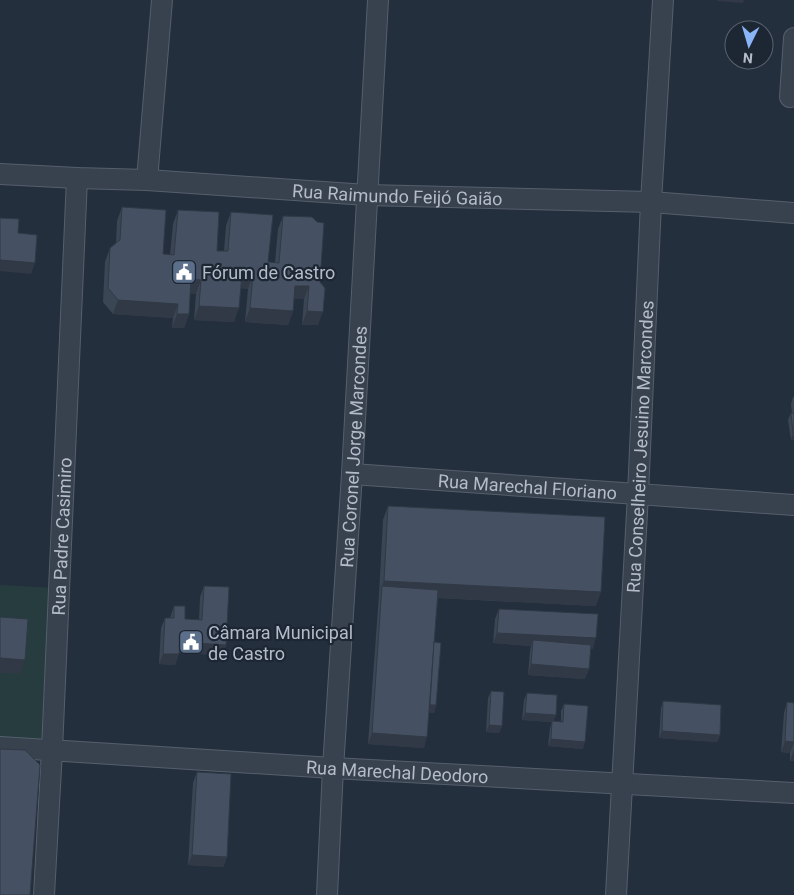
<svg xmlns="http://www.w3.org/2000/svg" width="794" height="895" font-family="Roboto,sans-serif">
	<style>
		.green { fill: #263c3f }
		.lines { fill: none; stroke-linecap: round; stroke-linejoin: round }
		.minor-casing { stroke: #565f6c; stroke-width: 22 }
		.minor { stroke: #38414e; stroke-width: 20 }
		.wall { fill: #3b4654 }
		.shaded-wall { fill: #303945 }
		.building { fill: #455162; stroke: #303945 }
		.labels { text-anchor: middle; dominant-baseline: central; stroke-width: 4.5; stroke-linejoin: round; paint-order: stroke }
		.street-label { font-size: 18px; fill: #b4bcc9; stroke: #1d2633 }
		.poi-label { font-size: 18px; fill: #b4bcc9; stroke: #1d2633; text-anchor: start }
	</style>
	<rect width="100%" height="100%" fill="#242f3e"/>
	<polygon class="green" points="0,585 57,588 48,747 0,744"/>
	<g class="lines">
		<defs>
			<g id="minor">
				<polyline points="790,97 794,38"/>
				<path id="s1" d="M0,174L77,178L147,180L367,195L651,202L794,213"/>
				<polyline points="147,180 162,0"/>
				<path id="s2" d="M352,474L794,505"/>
				<path id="s3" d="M0,747L333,768L794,793"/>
				<path id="s4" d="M44,895L52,750L77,178"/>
				<path id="s5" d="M327,895L333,768L352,474L378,0"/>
				<path id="s6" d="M616,895L638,494L651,202L663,0"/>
			</g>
		</defs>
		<use href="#minor" class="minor-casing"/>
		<use href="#minor" class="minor"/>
	</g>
	<g class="wall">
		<polygon points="122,207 163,254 170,255 173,224 178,210 217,251 224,251 226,226 231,212 268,262 275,262 278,229 283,216 320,282 318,325 302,325 304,299 294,299 293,311 288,325 245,322 248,289 241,288 234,322 194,320 196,294 190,293 189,314 184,328 172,328 173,318 113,314 103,302 105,262 110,248 116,244 117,221"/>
		<polygon points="793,397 794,397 794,440 791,440 788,420 791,413 792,413 791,404"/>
		<polygon points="388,506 596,606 438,598 434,642 436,705 434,713 429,712 424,748 368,744 379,595 383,520"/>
		<polygon points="204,586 226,645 222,655 179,653 175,665 159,664 161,628 165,618 170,618 174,606 185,619 199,620 200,597"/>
		<polygon points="499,609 593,649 591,649 589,669 585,679 528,675 530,651 531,646 493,643 495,619"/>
		<polygon points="491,691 502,726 499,733 486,732 488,698"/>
		<polygon points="527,693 556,715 553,721 561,722 561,711 564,704 583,749 548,746 550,728 552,722 522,720 524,700"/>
		<polygon points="663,701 720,735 717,742 659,738 661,708"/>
		<polygon points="787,702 794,703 794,761 790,761 790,753 781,752 784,713"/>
		<polygon points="197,772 227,857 223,867 188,865 193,783"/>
	</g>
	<g class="shaded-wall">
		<polygon points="718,0 744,0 743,3 717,1"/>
		<polygon points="0,260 35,263 31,274 0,271"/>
		<polygon points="242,274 253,275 248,289 237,288"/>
		<polygon points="191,279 201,280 196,294 186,293"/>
		<polygon points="295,286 309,286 304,299 290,299"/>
		<polygon points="118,300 178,304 173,318 113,314"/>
		<polygon points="199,306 239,308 234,322 194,320"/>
		<polygon points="250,308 293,311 288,325 245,322"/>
		<polygon points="307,311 323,312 318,325 302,325"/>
		<polygon points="177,314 189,314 184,328 172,328"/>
		<polygon points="793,433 794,440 791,440"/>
		<polygon points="384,581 601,592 596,606 381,595 382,586"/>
		<polygon points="497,633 596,638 593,649 533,646 533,640 531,646 493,643"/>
		<polygon points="180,642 226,645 222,655 176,653"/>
		<polygon points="163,654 179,654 175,665 159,664"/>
		<polygon points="0,658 25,660 20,674 0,673"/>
		<polygon points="531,664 589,669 585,679 528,675"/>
		<polygon points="429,705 436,705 434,713 426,712"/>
		<polygon points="525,713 556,715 553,722 522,720"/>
		<polygon points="489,725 502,726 499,733 486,732"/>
		<polygon points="662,731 720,735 717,742 659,738"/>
		<polygon points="372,733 427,737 424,748 368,744"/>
		<polygon points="551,739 585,742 583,749 548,746"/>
		<polygon points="785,741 794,742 790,753 781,752"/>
		<polygon points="794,750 794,761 790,761"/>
		<polygon points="192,855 227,857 223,867 188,865"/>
	</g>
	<g class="building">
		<polygon points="122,207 166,210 163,254 174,255 178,210 219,212 217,251 228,251 231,212 273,215 268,262 279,263 283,216 312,217 317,222 324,223 320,282 325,288 323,312 307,311 309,286 295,286 293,311 250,308 253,275 242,274 239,308 199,306 201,280 191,279 189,314 177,314 178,304 118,300 108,288 110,248 120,240"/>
		<polygon points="0,218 19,219 18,233 37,235 35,263 0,260"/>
		<polygon points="791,413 794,413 794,433 793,433"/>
		<polygon points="388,506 605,517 601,592 384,581"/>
		<polygon points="204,586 229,587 226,645 180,642 179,654 163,654 165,618 174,618 174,606 185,606 185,619 202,620"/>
		<polygon points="382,586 438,590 427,737 372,733"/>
		<polygon points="499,609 598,614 596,638 497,633"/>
		<polygon points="0,617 28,619 25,660 0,658"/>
		<polygon points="533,640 591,645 589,669 531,664"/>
		<polygon points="434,642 441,643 436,705 430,705"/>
		<polygon points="491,691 504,692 502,726 489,725"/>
		<polygon points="527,693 557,695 556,715 525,713"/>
		<polygon points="663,701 721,705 720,735 662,731"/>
		<polygon points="787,702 794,703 794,742 785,741"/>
		<polygon points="564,704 588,706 585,742 551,739 552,721 563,722"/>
		<polygon points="0,749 25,750 40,765 30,895 0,895"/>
		<polygon points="197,772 231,774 227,857 192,855"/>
	</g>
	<defs>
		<symbol id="civic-square" viewBox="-11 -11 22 22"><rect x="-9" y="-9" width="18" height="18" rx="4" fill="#5c6f8a" stroke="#1d2633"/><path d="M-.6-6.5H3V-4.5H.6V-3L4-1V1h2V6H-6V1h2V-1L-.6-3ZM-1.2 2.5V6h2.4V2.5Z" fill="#fff"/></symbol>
	</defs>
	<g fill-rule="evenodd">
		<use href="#civic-square" x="170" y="258" width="28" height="28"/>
		<use href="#civic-square" x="177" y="628" width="28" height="28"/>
	</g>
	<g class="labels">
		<g class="street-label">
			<text stroke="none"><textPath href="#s1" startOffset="398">Rua Raimundo Feijó Gaião</textPath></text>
			<text stroke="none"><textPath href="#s6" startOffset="449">Rua Conselheiro Jesuino Marcondes</textPath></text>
			<text stroke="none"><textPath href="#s5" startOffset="449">Rua Coronel Jorge Marcondes</textPath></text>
			<text stroke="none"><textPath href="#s2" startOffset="176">Rua Marechal Floriano</textPath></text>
			<text stroke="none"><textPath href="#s4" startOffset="359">Rua Padre Casimiro</textPath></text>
			<text stroke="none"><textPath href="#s3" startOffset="398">Rua Marechal Deodoro</textPath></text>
		</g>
		<g class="poi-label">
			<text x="202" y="272">Fórum de Castro</text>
			<text x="208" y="632">Câmara Municipal<tspan x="208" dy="21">de Castro</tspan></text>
		</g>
	</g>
	<g transform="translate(749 45) rotate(185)"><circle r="24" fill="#1d2633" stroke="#59626f"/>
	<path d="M0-4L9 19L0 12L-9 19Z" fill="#8ab4f8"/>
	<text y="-8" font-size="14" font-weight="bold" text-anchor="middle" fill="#b4bcc9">N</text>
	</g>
</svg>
